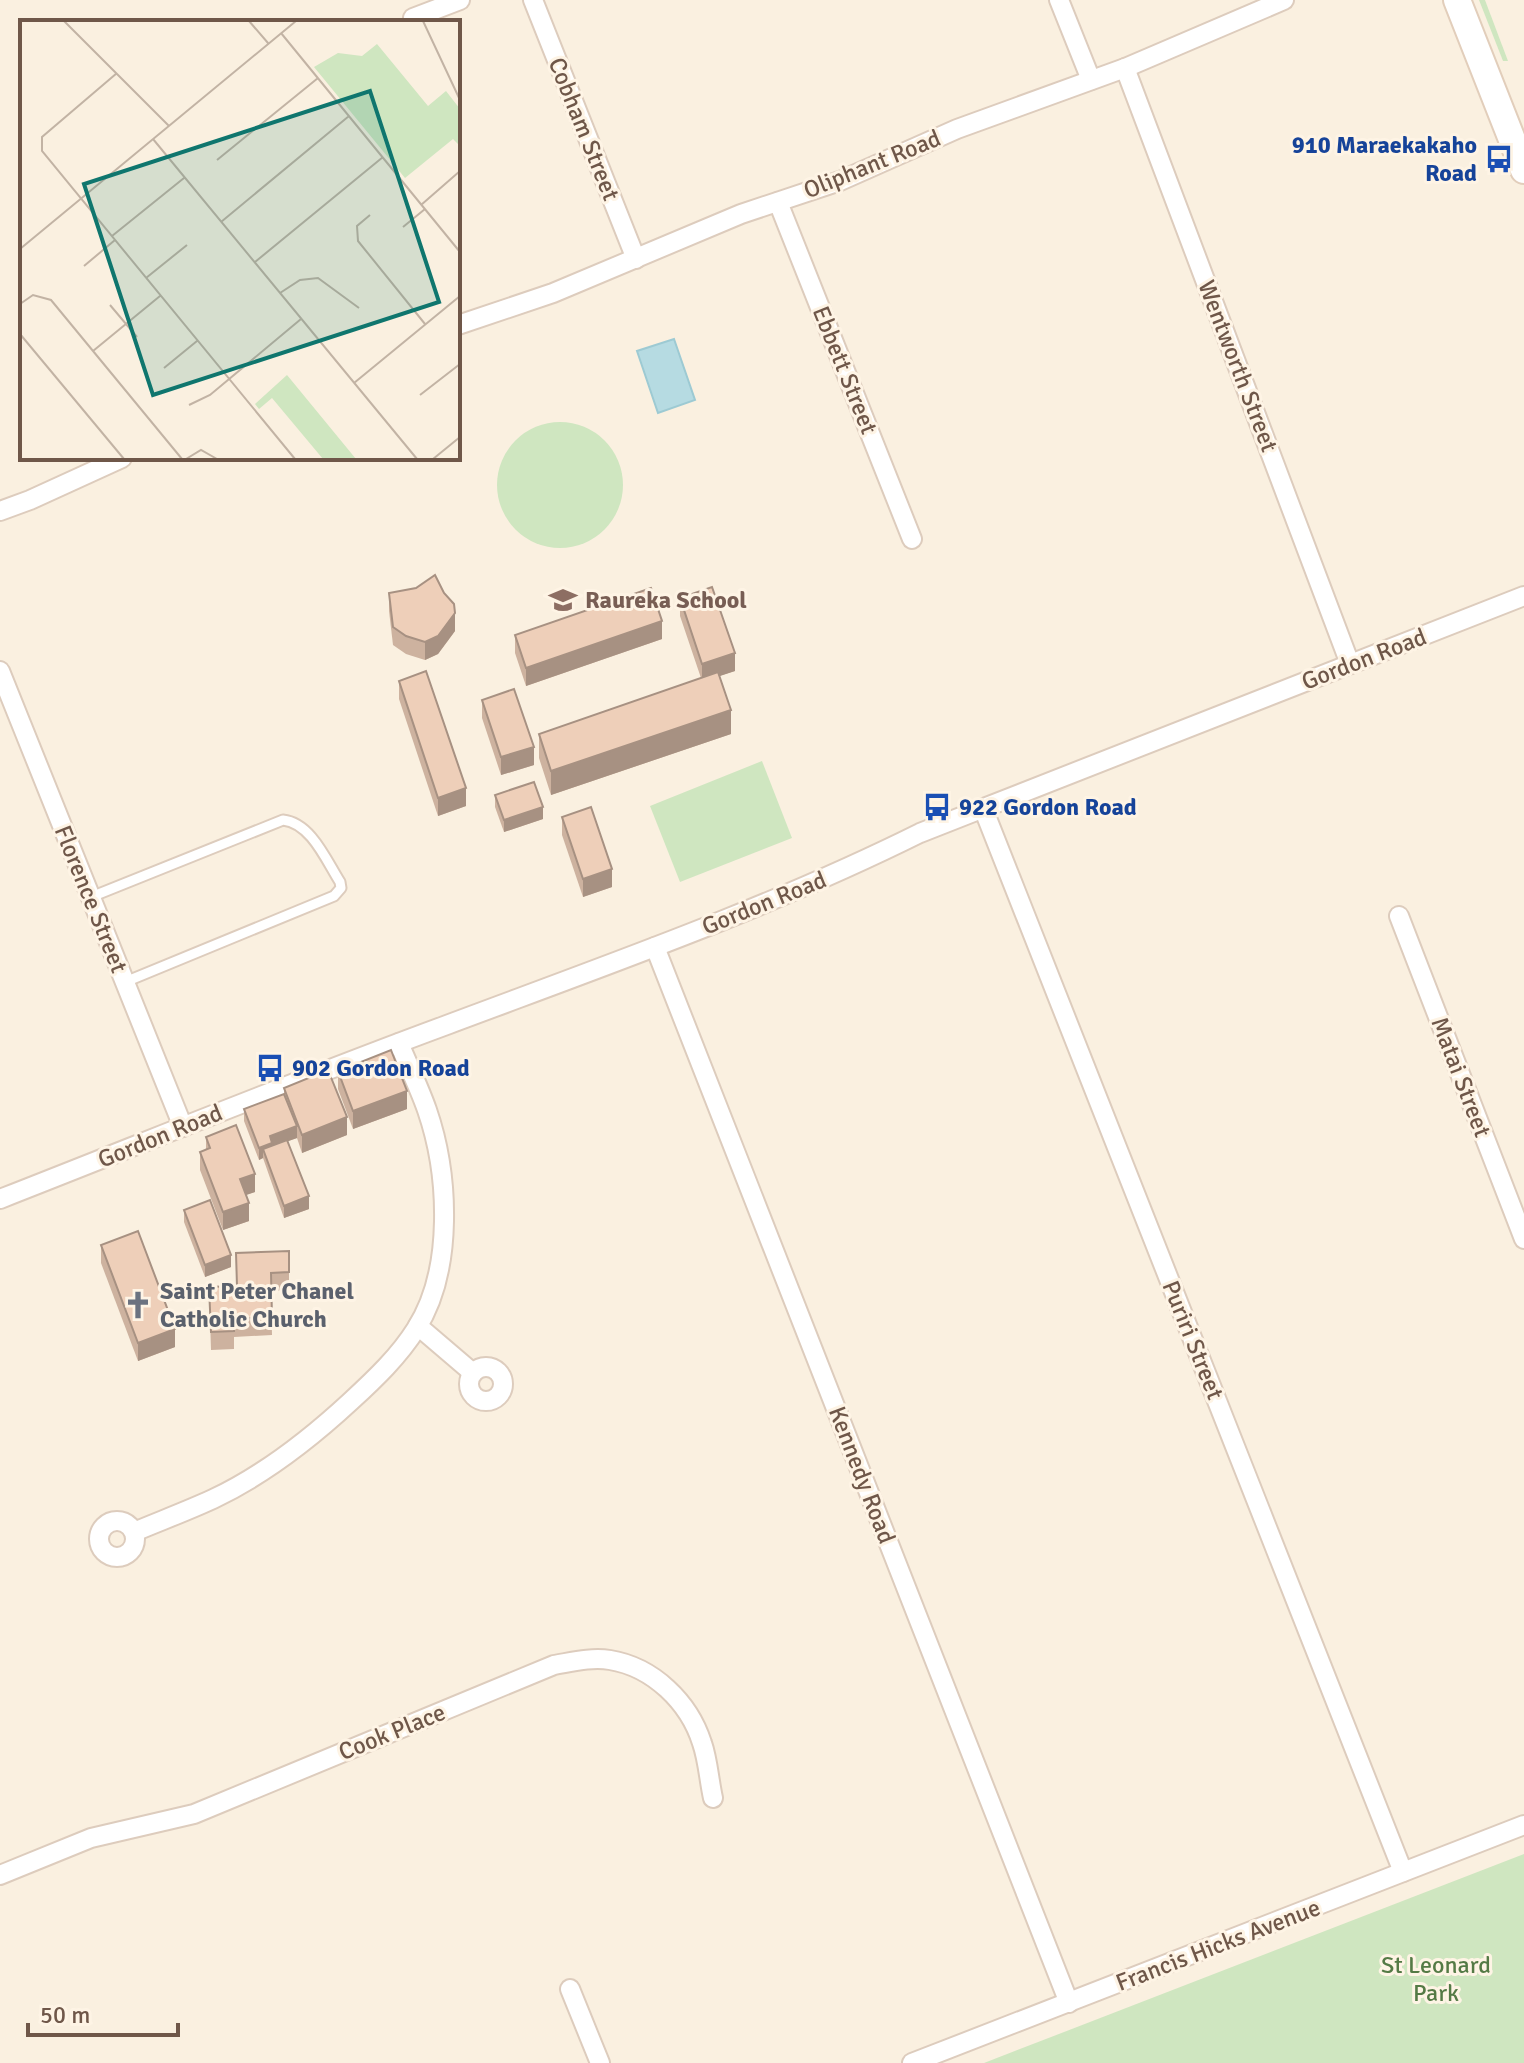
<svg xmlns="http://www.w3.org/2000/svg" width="1524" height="2063" font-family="Signika,sans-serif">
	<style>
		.green { fill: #cfe6c0 }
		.water { fill: #b6dbe2; stroke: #9dcad3; stroke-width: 2 }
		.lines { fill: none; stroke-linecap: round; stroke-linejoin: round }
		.service-casing { stroke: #ddccbd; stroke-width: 13 }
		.minor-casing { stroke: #ddccbd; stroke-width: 22 }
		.secondary-casing { stroke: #e2cebb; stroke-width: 30 }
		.service { stroke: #fff; stroke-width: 9 }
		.minor { stroke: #fff; stroke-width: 18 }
		.secondary { stroke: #fff; stroke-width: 26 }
		.wall { fill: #cdb29f }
		.shaded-wall { fill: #a79182 }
		.building { fill: #eecfb9; stroke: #a79182; stroke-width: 2 }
		.labels { text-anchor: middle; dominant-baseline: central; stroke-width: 6; stroke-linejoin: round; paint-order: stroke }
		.street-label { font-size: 24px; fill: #6f5749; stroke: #fef4e5 }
		.transit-label { font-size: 24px; font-weight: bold; fill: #164399; stroke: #fef4e5; text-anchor: start }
		.education-label { font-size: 24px; font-weight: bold; fill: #785e54; stroke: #fef4e5; text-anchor: start }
		.worship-label { font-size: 24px; font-weight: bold; fill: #5b616d; stroke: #fef4e5; text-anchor: start }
		.park-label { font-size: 24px; fill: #547a45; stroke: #fef4e5 }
		.inset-road { fill: none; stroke: #c2b3a4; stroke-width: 2 }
		.view { fill: #0f766e; fill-opacity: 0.15; stroke: #0f766e; stroke-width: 4 }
		.inset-edge { fill: none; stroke: #6f5749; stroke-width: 4 }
	</style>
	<rect width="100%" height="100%" fill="#faf0e0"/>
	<g class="green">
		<polygon points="1479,0 1485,0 1508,61 1503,61"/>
		<circle cx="560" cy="485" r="63"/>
		<polygon points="762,761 792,838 680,882 650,806"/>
		<polygon points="1524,1854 1524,2063 984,2063"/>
	</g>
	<polygon class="water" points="674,339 695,400 658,413 637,351"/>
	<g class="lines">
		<defs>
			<path id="service" d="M91,897L283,820C311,823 326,860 340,882L341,888L334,896L125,982"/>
			<g id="minor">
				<polyline points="533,0 636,259"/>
				<polyline points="1059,0 1091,80"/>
				<polyline points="413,18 460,0"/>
				<polyline points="1125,68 1350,664"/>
				<polyline points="778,202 912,539"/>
				<polyline points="458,325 553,293 741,214 840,181 957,129 1125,68 1284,0"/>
				<polyline points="0,511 30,500 122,458"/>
				<polyline points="0,671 183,1127"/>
				<polyline points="983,808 1403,1872"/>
				<polyline points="1399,916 1524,1239"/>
				<polyline points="655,947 1069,2003"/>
				<path d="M0,1199C148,1141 295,1081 444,1026C604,966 767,909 920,833L1524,596"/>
				<polyline points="418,1326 473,1373"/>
				<circle cx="486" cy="1384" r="17"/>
				<circle cx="117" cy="1539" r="18"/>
				<path d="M134,1532C160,1521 187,1511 213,1499C264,1475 310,1439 351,1401C375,1379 399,1356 416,1329C454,1270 449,1174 427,1110C419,1087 408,1065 399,1043"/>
				<path d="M0,1875L91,1838L194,1814L554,1665C572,1662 591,1657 610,1660C653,1667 689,1702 702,1743C708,1760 709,1780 713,1798"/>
				<polyline points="570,1989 600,2063"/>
				<polyline points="912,2063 1524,1825"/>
			</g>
			<polyline id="secondary" points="1457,0 1524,170"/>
		</defs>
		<use href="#service" class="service-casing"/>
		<use href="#minor" class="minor-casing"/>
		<use href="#secondary" class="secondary-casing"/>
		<use href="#service" class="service"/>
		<use href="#minor" class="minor"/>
		<use href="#secondary" class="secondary"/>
	</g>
	<g class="wall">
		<polygon points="389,593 455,631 438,654 425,660 406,654 393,645 389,611"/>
		<polygon points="680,598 735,671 719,676 731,734 551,795 539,758 539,734 701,678 680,616"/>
		<polygon points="515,635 662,639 526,686 515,653"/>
		<polygon points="399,681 466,806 438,816 399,699"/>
		<polygon points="482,700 534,765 501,775 482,718"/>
		<polygon points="495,795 543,819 504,832 495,807"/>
		<polygon points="562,817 612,887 583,897 562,835"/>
		<polygon points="338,1071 407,1109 353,1129 338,1089"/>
		<polygon points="284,1088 347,1135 302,1153 297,1138 288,1141 309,1209 284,1218 263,1158 259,1160 244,1121 244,1109 284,1094"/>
		<polygon points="206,1137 255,1192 246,1195 249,1221 223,1230 200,1170 200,1152 206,1150"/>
		<polygon points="184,1210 231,1267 205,1277 184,1222"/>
		<polygon points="101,1245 175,1347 138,1361 101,1263"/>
		<polygon points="289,1251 289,1290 271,1291 272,1335 234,1337 234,1349 211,1350 209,1287 236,1286 236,1253"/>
	</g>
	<g class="shaded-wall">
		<polygon points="455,613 455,631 438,654 425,660 425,642"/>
		<polygon points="662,621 662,639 526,686 526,668"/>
		<polygon points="735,653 735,671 702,682 702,664"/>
		<polygon points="731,710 731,734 551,795 551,771"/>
		<polygon points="534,747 534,765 501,775 501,757"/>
		<polygon points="466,788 466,806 438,816 438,798"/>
		<polygon points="543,807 543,819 504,832 504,820"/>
		<polygon points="612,869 612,887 583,897 583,879"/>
		<polygon points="407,1091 407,1109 353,1129 353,1111"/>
		<polygon points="347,1117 347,1135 302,1153 302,1135"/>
		<polygon points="297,1126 297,1138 272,1147 263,1149 263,1158 259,1160 259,1148 270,1136"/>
		<polygon points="255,1174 255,1192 240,1197 240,1179"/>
		<polygon points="309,1196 309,1209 284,1218 284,1206"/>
		<polygon points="249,1203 249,1221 223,1230 223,1212"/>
		<polygon points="231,1255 231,1267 205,1277 205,1265"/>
		<polygon points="175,1329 175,1347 138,1361 138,1343"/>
	</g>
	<g class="building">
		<polygon points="435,575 444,593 454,604 455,613 438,636 425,642 406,636 393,627 389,593 416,588"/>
		<polygon points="712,587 735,653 702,664 680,598"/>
		<polygon points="651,588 662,621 526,668 515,635"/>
		<polygon points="426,671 466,788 438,798 399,681"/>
		<polygon points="718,672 731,710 551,771 539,734"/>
		<polygon points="514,689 534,747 501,757 482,700"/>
		<polygon points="534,782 543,807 504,820 495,795"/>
		<polygon points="591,807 612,869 583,879 562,817"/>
		<polygon points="391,1050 407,1091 353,1111 338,1071"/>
		<polygon points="328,1070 347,1117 302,1135 284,1088"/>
		<polygon points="284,1094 297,1126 270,1136 272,1143 259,1148 244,1109"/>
		<polygon points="236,1125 255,1174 240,1179 249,1203 223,1212 200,1152 210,1148 206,1137"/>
		<polygon points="287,1140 309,1196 284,1206 263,1149"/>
		<polygon points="210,1200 231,1255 205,1265 184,1210"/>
		<polygon points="138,1231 175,1329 138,1343 101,1245"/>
		<polygon points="289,1251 289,1272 271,1273 272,1317 234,1319 234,1331 211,1332 209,1287 237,1286 236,1253"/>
	</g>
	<defs>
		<symbol id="bus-bare" viewBox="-9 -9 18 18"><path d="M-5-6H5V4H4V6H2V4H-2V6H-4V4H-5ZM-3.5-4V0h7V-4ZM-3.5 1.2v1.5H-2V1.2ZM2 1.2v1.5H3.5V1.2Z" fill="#1a4fb4" stroke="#fef4e5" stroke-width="2.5" paint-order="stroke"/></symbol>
		<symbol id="school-bare" viewBox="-9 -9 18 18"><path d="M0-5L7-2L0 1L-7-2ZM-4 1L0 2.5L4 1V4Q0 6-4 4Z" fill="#8d6e63" stroke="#fef4e5" stroke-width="2.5" paint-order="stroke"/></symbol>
		<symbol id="church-bare" viewBox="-9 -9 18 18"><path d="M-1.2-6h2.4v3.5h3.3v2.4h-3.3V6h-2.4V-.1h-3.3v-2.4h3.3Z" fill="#6b7280" stroke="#fef4e5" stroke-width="2.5" paint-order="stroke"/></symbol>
	</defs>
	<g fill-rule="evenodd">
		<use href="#bus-bare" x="1479" y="139" width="40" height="40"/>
		<use href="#school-bare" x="543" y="580" width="40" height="40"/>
		<use href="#bus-bare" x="917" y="787" width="40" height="40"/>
		<use href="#bus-bare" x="250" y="1048" width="40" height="40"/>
		<use href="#church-bare" x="118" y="1285" width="40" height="40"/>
	</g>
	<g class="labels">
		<g class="street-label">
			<text transform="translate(584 129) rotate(68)">Cobham Street</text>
			<text transform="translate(872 164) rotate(-22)">Oliphant Road</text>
			<text transform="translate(1238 366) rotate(69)">Wentworth Street</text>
			<text transform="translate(845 370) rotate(68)">Ebbett Street</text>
			<text transform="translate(1364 659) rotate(-21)">Gordon Road</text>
			<text transform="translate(91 899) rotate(68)">Florence Street</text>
			<text transform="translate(764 903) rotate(-22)">Gordon Road</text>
			<text transform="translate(1461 1077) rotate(69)">Matai Street</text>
			<text transform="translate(160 1136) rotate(-22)">Gordon Road</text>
			<text transform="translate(1193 1340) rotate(68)">Puriri Street</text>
			<text transform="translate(862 1475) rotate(69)">Kennedy Road</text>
			<text transform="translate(392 1732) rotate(-22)">Cook Place</text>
			<text transform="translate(1218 1945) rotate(-21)">Francis Hicks Avenue</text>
		</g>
		<g class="transit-label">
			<text x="1477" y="145" text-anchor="end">910 Maraekakaho<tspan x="1477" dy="28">Road</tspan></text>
			<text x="959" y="807">922 Gordon Road</text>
			<text x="292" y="1068">902 Gordon Road</text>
		</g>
		<g class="education-label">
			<text x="585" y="600">Raureka School</text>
		</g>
		<g class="worship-label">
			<text x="160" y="1291">Saint Peter Chanel<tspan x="160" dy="28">Catholic Church</tspan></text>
		</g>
		<g class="park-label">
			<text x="1436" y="1965">St Leonard<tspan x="1436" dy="28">Park</tspan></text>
		</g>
	</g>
	<g transform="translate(20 20)">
		<rect width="440" height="440" fill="#faf0e0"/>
		<path d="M357,24L408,86L426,71L440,89V126L433,119L385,158L294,47L318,33L342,36ZM267,355L336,439H303L252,378L239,389L235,384Z" fill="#cfe6c0"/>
		<path class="inset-road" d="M44,1L149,106M229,1L248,23M403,1L440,80M261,13L440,232M97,53L22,117V131L275,439M133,119L397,439M197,140L298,58M401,185L440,151M350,195L337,206L338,221L405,304M201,202L329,96M383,207L405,189M92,216L164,158M0,229L276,1M235,242L363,137M64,246L95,220M126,258L167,225M260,273L280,260L298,258L339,288M0,284L13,275L31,280L162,439M90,285L117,317M0,314L104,439M73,331L140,276M144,348L177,321M334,363L440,276M400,375L440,344M169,385L190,375L281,299M166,439L181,430L197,439M413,439L440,417"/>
		<path class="view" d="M350,71L419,282L133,375L64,164Z"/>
		<rect width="440" height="440" class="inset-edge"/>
	</g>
	<path d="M28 2023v12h150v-12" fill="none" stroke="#6f5749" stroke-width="4"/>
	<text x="40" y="2023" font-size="24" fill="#6f5749" stroke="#fef4e5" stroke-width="6" paint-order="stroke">50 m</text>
</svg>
